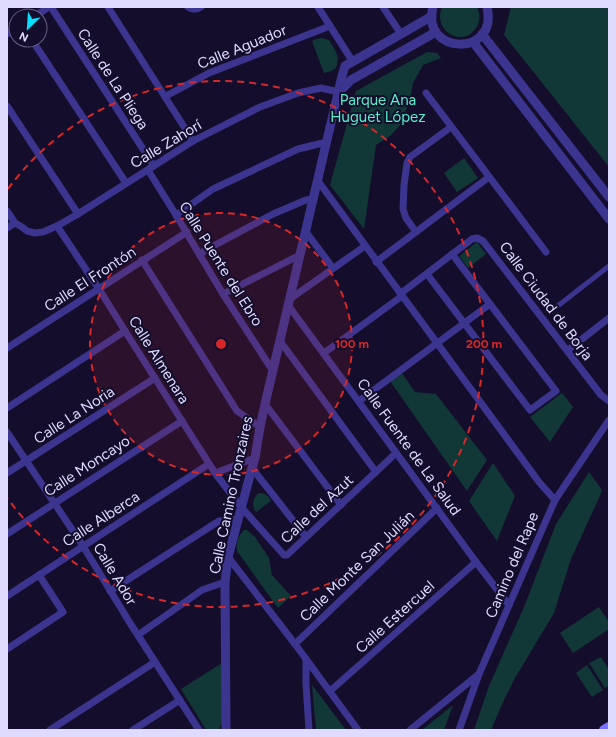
<svg xmlns="http://www.w3.org/2000/svg" width="616" height="737" font-family="Figtree,sans-serif">
	<style>
		.green { fill: #113737 }
		.lines { fill: none; stroke-linecap: round; stroke-linejoin: round }
		.pedestrian { stroke: #3b3590; stroke-width: 5 }
		.minor { stroke: #3b3590; stroke-width: 7 }
		.tertiary { stroke: #3b3590; stroke-width: 9 }
		.secondary { stroke: #7871ff; stroke-width: 10 }
		.ring { fill: none; stroke: #d62828; stroke-width: 2; stroke-dasharray: 7 5 }
		.labels { text-anchor: middle; dominant-baseline: central; stroke-width: 4; stroke-linejoin: round; paint-order: stroke }
		.street-label { font-size: 15px; fill: #dfdaff; stroke: #140e2c }
		.park-label { font-size: 15px; fill: #58edcc; stroke: #140e2c }
		.centre { fill: #d62828; stroke: #140e2c; stroke-width: 2 }
		.ring-label { font-size: 12px; text-anchor: middle; font-weight: bold; fill: #d62828; stroke: #140e2c; stroke-width: 4; stroke-linejoin: round; paint-order: stroke }
	</style>
	<rect width="100%" height="100%" fill="#140e2c"/>
	<g class="green">
		<path d="M442,7H477C480,14 481,21 476,28C462,49 432,30 442,7Z"/>
		<polygon points="511,7 609,7 609,167 504,35"/>
		<polygon points="322,38 329,40 335,50 338,57 337,65 335,69 331,71 324,73 312,41 316,39"/>
		<polygon points="427,52 437,53 441,58 423,65 413,83 410,101 400,125 391,135 376,145 364,229 330,185 356,91"/>
		<polygon points="464,158 478,178 457,192 444,173"/>
		<polygon points="477,242 486,254 468,268 459,256"/>
		<polygon points="402,373 415,392 436,394 487,460 467,491 390,381"/>
		<polygon points="562,393 573,407 550,442 530,417"/>
		<polygon points="493,463 515,496 497,541 469,501"/>
		<polygon points="589,472 602,490 599,498 571,559 554,613 515,678 503,702 491,730 474,730 489,686 524,607 556,524"/>
		<path d="M259,493C266,493 268,496 271,501L256,512C251,505 253,498 259,493Z"/>
		<path d="M244,530H247L255,537L269,558L272,575L291,596L278,608L237,551C236,544 238,535 244,530Z"/>
		<polygon points="599,607 609,622 609,629 573,653 560,633"/>
		<polygon points="601,657 609,670 609,686 605,688 589,663"/>
		<polygon points="222,663 222,722 219,730 206,730 181,689"/>
		<polygon points="587,665 603,690 592,697 576,673"/>
		<polygon points="312,685 346,730 316,730"/>
		<polygon points="453,705 444,730 422,730"/>
	</g>
	<g class="lines">
		<polyline class="pedestrian" points="550,312 609,266"/>
		<g class="minor">
			<polyline points="51,7 154,166"/>
			<polyline points="108,7 193,141"/>
			<path d="M188,7C192,10 197,10 201,7"/>
			<polyline points="318,7 353,62"/>
			<polyline points="383,7 401,34"/>
			<polyline points="35,16 49,7"/>
			<polyline points="7,34 16,28"/>
			<polyline points="32,40 126,183"/>
			<polyline points="426,93 546,252"/>
			<polyline points="166,96 209,73 330,26"/>
			<polyline points="7,106 78,214"/>
			<polyline points="148,170 176,215 223,294 273,371"/>
			<polyline points="318,181 539,482 555,500"/>
			<polyline points="7,211 15,223 22,227 27,231 35,233 43,232 57,226 78,214 193,141 260,107 298,93 321,88 339,92"/>
			<polyline points="176,215 213,189 298,149 327,142"/>
			<polyline points="57,226 99,289 125,331 215,473 241,507 284,555 287,555 396,453"/>
			<polyline points="7,228 15,223"/>
			<polyline points="306,232 333,268"/>
			<polyline points="416,232 406,218 403,209 404,185 407,163 410,157 451,127"/>
			<polyline points="200,255 204,251 273,214 306,200 314,199"/>
			<polyline points="142,260 237,411 260,427"/>
			<polyline points="376,262 489,177"/>
			<polyline points="427,274 530,410 556,391 452,254"/>
			<polyline points="223,294 300,255"/>
			<polyline points="400,294 472,239 477,238 483,241 601,395 609,401"/>
			<polyline points="290,299 365,246"/>
			<polyline points="288,305 476,562 509,605"/>
			<polyline points="280,341 376,472"/>
			<polyline points="7,348 187,232"/>
			<polyline points="568,350 609,318"/>
			<polyline points="324,353 402,296"/>
			<polyline points="359,401 490,304"/>
			<polyline points="265,404 341,505"/>
			<polyline points="7,408 125,331"/>
			<polyline points="7,432 83,546 130,623 199,730"/>
			<polyline points="252,468 306,537"/>
			<polyline points="7,473 155,378"/>
			<polyline points="215,473 255,458"/>
			<polyline points="7,534 182,421"/>
			<polyline points="228,557 295,644 358,730"/>
			<polyline points="110,591 219,521 238,519"/>
			<polyline points="7,596 209,464"/>
			<polyline points="138,635 202,590 225,582"/>
			<polyline points="295,644 437,508"/>
			<polyline points="7,649 63,612 39,575"/>
			<polyline points="306,659 306,684 309,730"/>
			<polyline points="330,691 476,562"/>
			<polyline points="50,730 155,662"/>
			<polyline points="133,730 180,700"/>
			<polyline points="410,730 479,674"/>
			<polyline points="459,730 479,674 555,500 609,420"/>
		</g>
		<g class="tertiary">
			<path d="M433,7C420,55 499,58 487,7"/>
			<polyline points="482,34 609,197"/>
			<polyline points="473,42 609,219"/>
			<polyline points="339,92 351,80 436,32"/>
			<polyline points="226,730 225,582 228,557 252,468 255,458 260,427 265,404 342,76 345,66 401,34 432,16"/>
		</g>
		<polyline class="secondary" points="604,730 609,727"/>
	</g>
	<circle cx="221" cy="344" r="131" fill="#d62828" fill-opacity=".12"/>
	<g class="ring">
		<circle cx="221" cy="344" r="131"/>
		<path d="M8 189A263 263 0 1 1 8 499"/>
	</g>
	<g class="labels">
		<g class="street-label">
			<text transform="translate(242 47) rotate(-22)">Calle Aguador</text>
			<text transform="translate(113 79) rotate(57)">Calle de La Pliega</text>
			<text transform="translate(166 144) rotate(-31)">Calle Zahorí</text>
			<text transform="translate(221 264) rotate(58)">Calle Puente del Ebro</text>
			<text transform="translate(90 279) rotate(-33)">Calle El Frontón</text>
			<text transform="translate(546 301) rotate(53)">Calle Ciudad de Borja</text>
			<text transform="translate(159 360) rotate(58)">Calle Almenara</text>
			<text transform="translate(74 415) rotate(-33)">Calle La Noria</text>
			<text transform="translate(409 447) rotate(54)">Calle Fuente de La Salud</text>
			<text transform="translate(87 466) rotate(-33)">Calle Moncayo</text>
			<text transform="translate(231 495) rotate(-78)">Calle Camino Tronzaires</text>
			<text transform="translate(317 509) rotate(-43)">Calle del Azut</text>
			<text transform="translate(101 519) rotate(-33)">Calle Alberca</text>
			<text transform="translate(512 565) rotate(-67)">Camino del Rape</text>
			<text transform="translate(357 566) rotate(-44)">Calle Monte San Julián</text>
			<text transform="translate(115 574) rotate(59)">Calle Ador</text>
			<text transform="translate(395 617) rotate(-42)">Calle Estercuel</text>
		</g>
		<g class="park-label">
			<text x="378" y="100">Parque Ana<tspan x="378" dy="17">Huguet López</tspan></text>
		</g>
	</g>
	<circle cx="221" cy="344" r="6" class="centre"/>
	<g class="ring-label">
		<text x="352" y="348">100 m</text>
		<text x="484" y="348">200 m</text>
	</g>
	<rect width="616" height="737" fill="none" stroke="#dfdaff" stroke-width="16"/>
	<g transform="translate(28 28) rotate(205)"><circle r="19" fill="#140e2c" stroke="#656080"/>
	<path d="M0-3L7 15L0 10L-7 15Z" fill="#06dfff"/>
	<text y="-6" font-size="11" font-weight="bold" text-anchor="middle" fill="#dfdaff">N</text>
	</g>
</svg>
